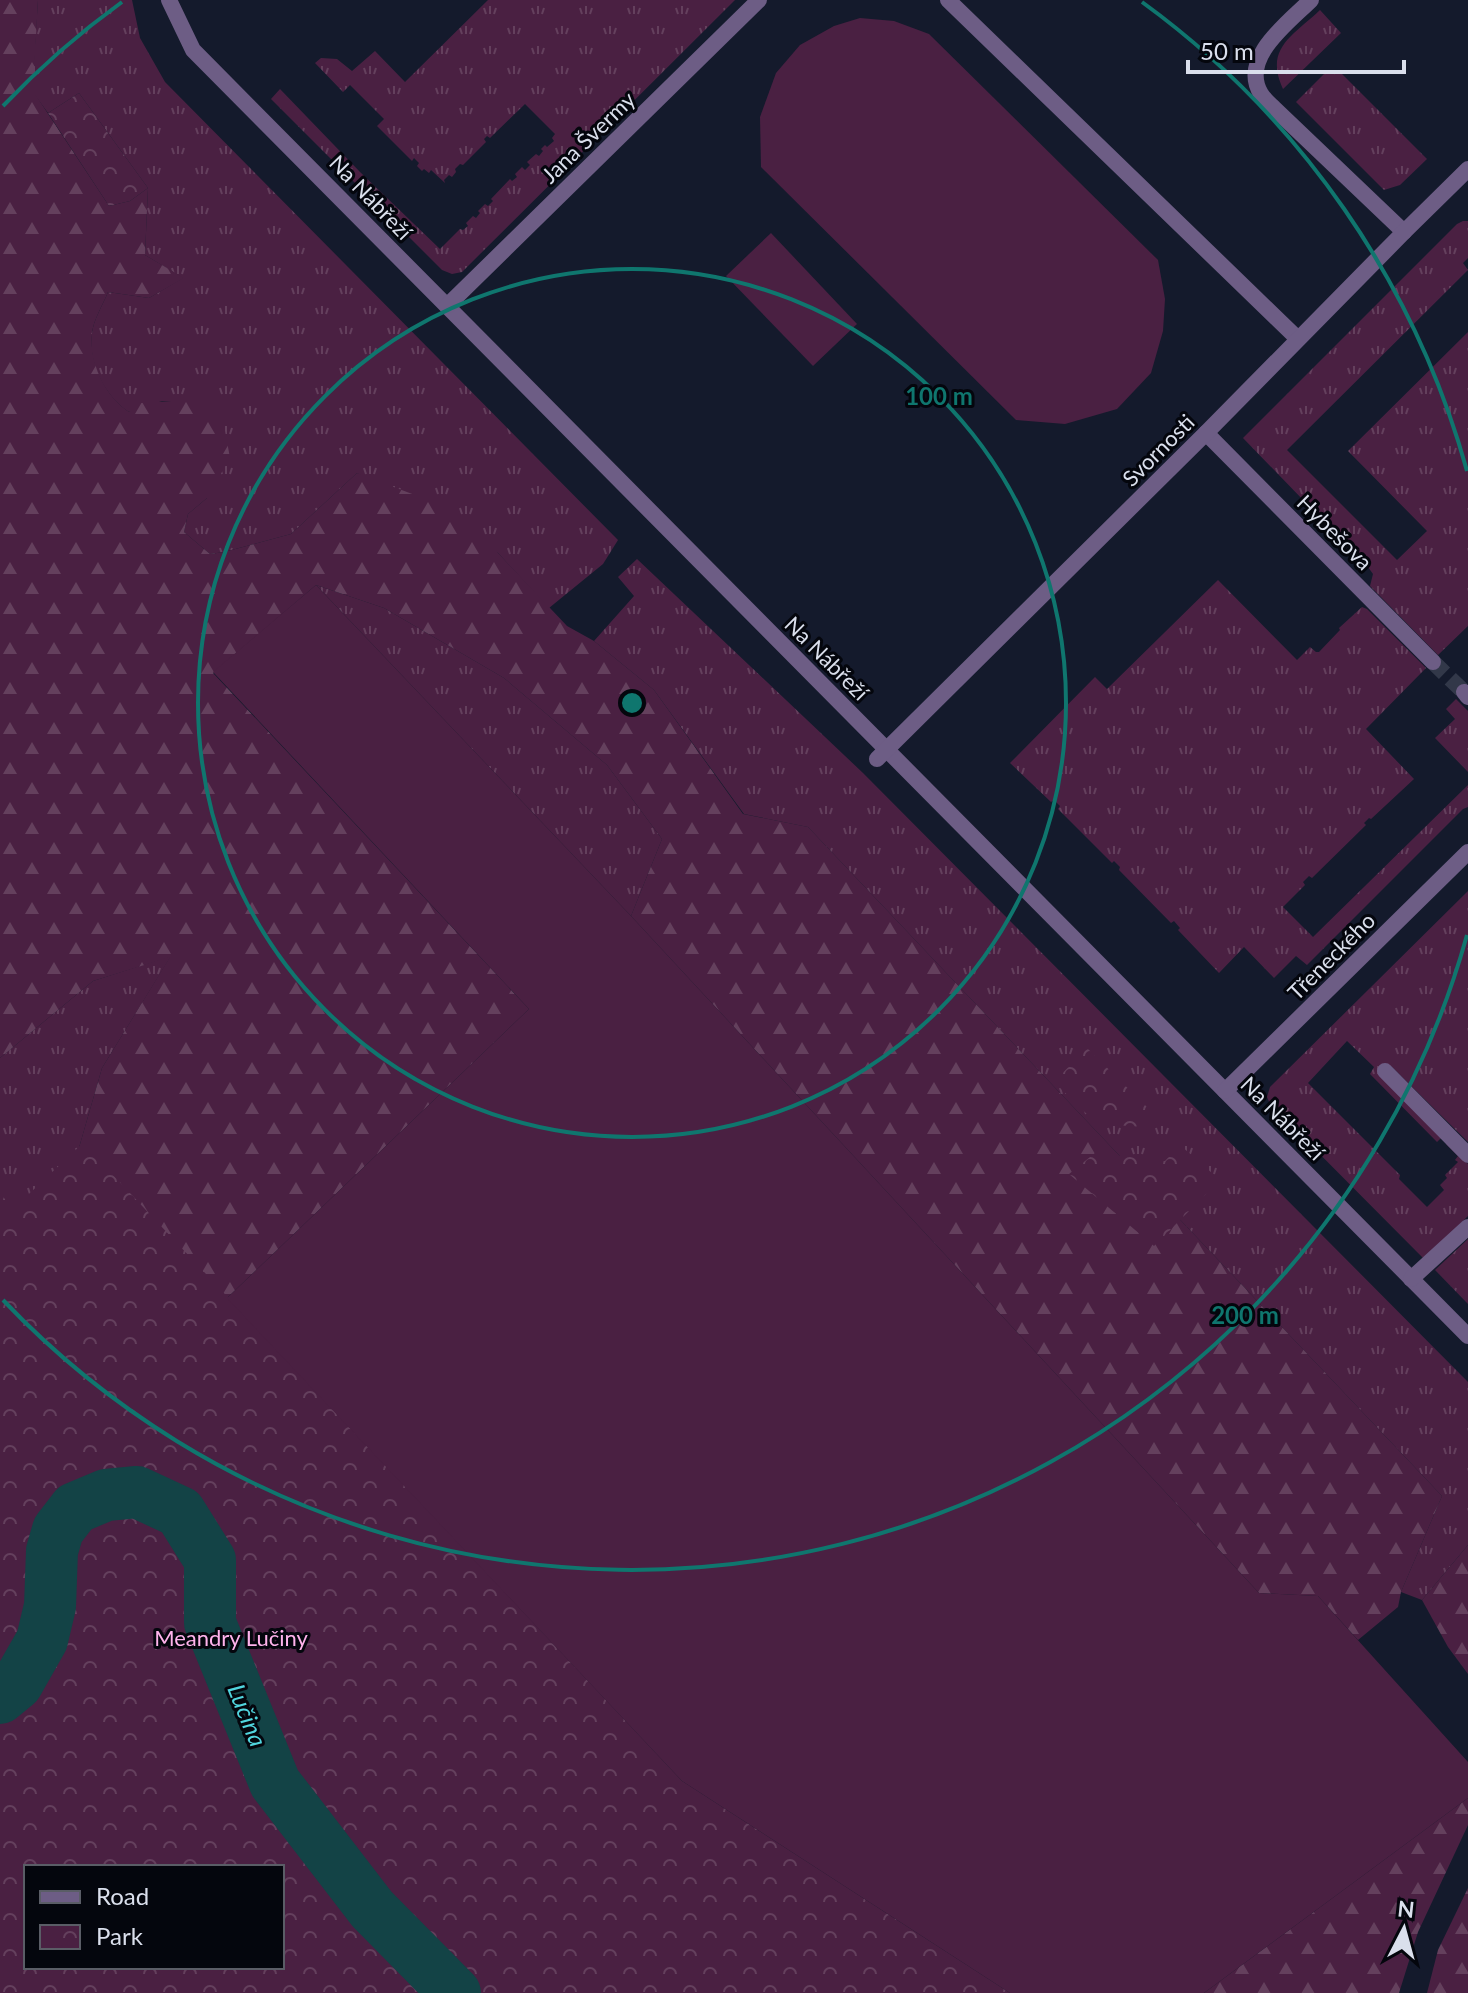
<svg xmlns="http://www.w3.org/2000/svg" width="1468" height="1993" font-family="Lato,sans-serif">
	<style>
		.grass { fill: url(#grass-tufts) }
		.forest { fill: url(#forest-firs) }
		.park { fill: url(#park-crowns); fill-rule: evenodd }
		.garden { fill: #4a2042 }
		.lines { fill: none; stroke-linecap: round; stroke-linejoin: round }
		.river { stroke: #134346; stroke-width: 52 }
		.street-tunnel { stroke: #323849; stroke-width: 16; stroke-dasharray: 16 8; stroke-linecap: butt }
		.street { stroke: #6d5d85; stroke-width: 16 }
		.ring { fill: none; stroke: #0f766e; stroke-width: 4 }
		.labels { text-anchor: middle; dominant-baseline: central; stroke-width: 6; stroke-linejoin: round; paint-order: stroke }
		.street-label { font-size: 22px; fill: #dadfec; stroke: #04060d }
		.park-label { font-size: 22px; fill: #ffb3ec; stroke: #04060d }
		.water-label { font-size: 24px; font-style: italic; fill: #51d5de; stroke: #04060d }
		.centre { fill: #0f766e; stroke: #04060d; stroke-width: 4 }
		.ring-label { font-size: 24px; text-anchor: middle; font-weight: bold; fill: #0f766e; stroke: #04060d; stroke-width: 6; stroke-linejoin: round; paint-order: stroke }
	</style>
	<defs>
		<pattern id="grass-tufts" width="24" height="20" patternUnits="userSpaceOnUse" patternTransform="scale(2)"><rect width="24" height="20" fill="#4a2042"/><path d="M3 7l-1-3M5 7V3M7 7l1-3M15 17l-1-3M17 17v-4M19 17l1-3" fill="none" stroke="#64405d"/></pattern>
		<pattern id="forest-firs" width="22" height="20" patternUnits="userSpaceOnUse" patternTransform="scale(2)"><rect width="22" height="20" fill="#4a2042"/><path d="M5 1l3.5 6h-7zM16 11l3.5 6h-7z" fill="#64405d"/></pattern>
		<pattern id="park-crowns" width="20" height="18" patternUnits="userSpaceOnUse" patternTransform="scale(2)"><rect width="20" height="18" fill="#4a2042"/><path d="M2 6a3 3 0 1 1 6 0M12 15a3 3 0 1 1 6 0" fill="none" stroke="#64405d"/></pattern>
	</defs>
	<rect width="100%" height="100%" fill="#141a2c"/>
	<g class="grass">
		<path d="M38,0H132L140,38L165,82L618,540L603,564L549,608L498,553L357,473L291,534L224,552L210,554L184,532L188,514L207,498L178,401H162L129,412C105,396 88,363 92,334C93,320 103,305 108,292L149,298L183,278L145,255L148,188L79,93L48,113L32,91Z"/>
		<polygon points="488,0 735,0 462,272 452,274 442,270 271,99 280,89 360,172 440,249 460,229 463,230 468,226 466,223 473,216 476,218 480,213 478,211 485,204 488,206 493,201 491,199 510,179 512,181 517,177 515,174 522,167 525,170 530,165 527,162 536,154 539,156 543,151 541,149 545,145 547,147 554,141 552,138 555,134 525,104 490,138 487,136 484,139 486,142 463,165 460,164 455,169 456,172 452,177 449,175 444,180 445,183 431,170 429,173 424,169 422,171 417,166 419,163 414,158 412,161 377,126 384,119 350,85 343,92 315,63 321,58 337,59 352,71 375,51 405,82"/>
		<path d="M1320,10L1341,33L1283,89C1264,48 1293,36 1320,10Z"/>
		<polygon points="1328,70 1339,71 1427,159 1400,185 1384,190 1296,102"/>
		<polygon points="1463,221 1468,221 1468,258 1463,263 1468,270 1287,450 1397,560 1427,531 1348,451 1468,332 1468,626 1438,655 1370,586 1373,574 1368,567 1243,438 1457,224"/>
		<polygon points="637,559 863,773 1468,1382 1468,1545 1422,1600 1401,1592 1442,1496 808,827 744,814 654,690 594,641 634,596 618,577"/>
		<polygon points="1218,580 1297,660 1310,647 1316,652 1319,652 1340,630 1339,628 1362,607 1367,609 1426,668 1366,729 1414,779 1371,819 1369,818 1364,823 1366,825 1312,878 1309,876 1303,882 1305,885 1283,907 1313,937 1468,785 1468,807 1463,809 1307,965 1296,956 1274,978 1244,947 1219,973 1178,930 1180,928 1174,921 1171,923 1119,870 1120,867 1114,861 1112,863 1058,809 1060,806 1054,800 1051,802 1010,763 1095,677 1107,689"/>
		<polygon points="316,585 384,608 504,678 607,765 662,839 631,916"/>
		<polygon points="1456,699 1468,711 1468,772 1435,738 1455,719 1446,709"/>
		<polygon points="1468,891 1468,1142 1391,1066 1381,1075 1442,1137 1437,1142 1370,1074 1374,1067 1347,1041 1308,1083 1400,1175 1399,1179 1427,1207 1444,1190 1440,1185 1447,1178 1445,1175 1458,1162 1455,1160 1458,1156 1446,1144 1447,1142 1468,1164 1468,1216 1424,1259 1270,1104 1267,1097 1270,1087"/>
		<polygon points="171,956 102,1068 59,1217 0,1260 0,1058 93,981"/>
		<polygon points="1468,1239 1468,1304 1435,1270"/>
	</g>
	<g class="forest">
		<path d="M0,0H38L33,91L109,206L130,201L148,188L145,255L184,278L149,298L108,292C103,305 93,320 92,334C89,363 105,396 129,412L141,403L202,399L221,409L230,458L207,498L188,514L184,532L210,554L224,552L291,534L357,473L449,508L498,553L567,626L594,641L654,690L743,814L808,827L1442,1496L1401,1592L1398,1607L1358,1640L1318,1596L1259,1593L631,916L662,839L607,765L504,678L384,608L316,585L213,673L529,1009L227,1298L59,1217L102,1068L170,957L93,981L0,1058Z"/>
		<polygon points="1468,1545 1468,1674 1448,1647 1422,1600"/>
		<polygon points="1468,1798 1468,1825 1418,1932 1399,1993 1204,1993"/>
		<polygon points="1468,1888 1468,1993 1427,1993 1438,1950"/>
	</g>
	<g class="park">
		<polygon points="79,93 148,188 130,201 109,206 48,113"/>
		<polygon points="1087,1048 1154,1114 1145,1127 1097,1124 1054,1082"/>
		<path d="M83,1143L682,1781L1010,1993H0V1194L14,1208ZM26,1867H282V1967H26Z"/>
		<polygon points="1180,1145 1220,1180 1154,1246 1069,1174 1095,1153 1165,1161"/>
	</g>
	<g class="garden">
		<polygon points="860,18 894,21 929,34 1158,260 1165,299 1163,331 1151,373 1117,409 1065,424 1016,420 761,167 760,117 776,73 800,45 834,26"/>
		<polygon points="771,233 857,324 813,366 726,276"/>
		<polygon points="316,585 631,916 1259,1593 1318,1596 1468,1762 1468,1798 1204,1993 1010,1993 682,1781 227,1298 529,1009 213,672"/>
	</g>
	<g class="lines">
		<polyline class="river" points="0,1698 17,1684 42,1640 50,1606 52,1551 58,1530 75,1508 106,1495 137,1492 180,1512 210,1560 210,1623 275,1783 372,1909 455,1993"/>
		<polyline class="street-tunnel" points="1433,662 1464,692"/>
		<g class="street">
			<polyline points="169,0 193,50 1468,1336"/>
			<polyline points="948,0 1298,339"/>
			<path d="M1311,0C1289,22 1239,58 1261,94C1264,99 1270,104 1274,108L1404,232"/>
			<polyline points="447,306 759,0"/>
			<polyline points="1206,433 1433,662"/>
			<polyline points="1464,692 1468,697"/>
			<polyline points="877,759 1206,433 1404,232 1468,169"/>
			<polyline points="1385,1071 1468,1155"/>
			<polyline points="1225,1091 1468,852"/>
			<polyline points="1411,1279 1468,1227"/>
		</g>
	</g>
	<g class="ring">
		<circle cx="632" cy="703" r="434"/>
		<path d="M1467 935A867 867 0 0 1 3 1300M3 106A867 867 0 0 1 122 2M1142 2A867 867 0 0 1 1467 471"/>
	</g>
	<g class="labels">
		<g class="street-label">
			<text transform="translate(588 137) rotate(-44)">Jana Švermy</text>
			<text transform="translate(371 197) rotate(46)">Na Nábřeží</text>
			<text transform="translate(1158 450) rotate(-45)">Svornosti</text>
			<text transform="translate(1335 532) rotate(45)">Hybešova</text>
			<text transform="translate(827 658) rotate(45)">Na Nábřeží</text>
			<text transform="translate(1331 956) rotate(-45)">Třeneckého</text>
			<text transform="translate(1283 1118) rotate(45)">Na Nábřeží</text>
		</g>
		<g class="park-label">
			<text x="231" y="1637">Meandry Lučiny</text>
		</g>
		<g class="water-label">
			<text transform="translate(248 1715) rotate(68)">Lučina</text>
		</g>
	</g>
	<circle cx="632" cy="703" r="12" class="centre"/>
	<g class="ring-label">
		<text x="939" y="405">100 m</text>
		<text x="1245" y="1324">200 m</text>
	</g>
	<rect x="24" y="1865" width="260" height="104" fill="#04060d" stroke="#5a5d66" stroke-width="2"/>
	<rect x="40" y="1891" width="40" height="12" fill="#6d5d85" stroke="#5a5d66" stroke-width="2"/>
	<text x="96" y="1905" font-size="24" fill="#dadfec">Road</text>
	<rect x="40" y="1925" width="40" height="24" fill="url(#park-crowns)" stroke="#5a5d66" stroke-width="2"/>
	<text x="96" y="1945" font-size="24" fill="#dadfec">Park</text>
	<g transform="translate(1404 1929) rotate(6)" stroke="#04060d" stroke-width="6" paint-order="stroke">
	<path d="M0-6L14 30L0 20L-14 30Z" fill="#dadfec"/>
	<text y="-12" font-size="22" font-weight="bold" text-anchor="middle" fill="#dadfec">N</text>
	</g>
	<path d="M1188 60v12h216v-12" fill="none" stroke="#dadfec" stroke-width="4"/>
	<text x="1200" y="60" font-size="24" fill="#dadfec" stroke="#04060d" stroke-width="6" paint-order="stroke">50 m</text>
</svg>
